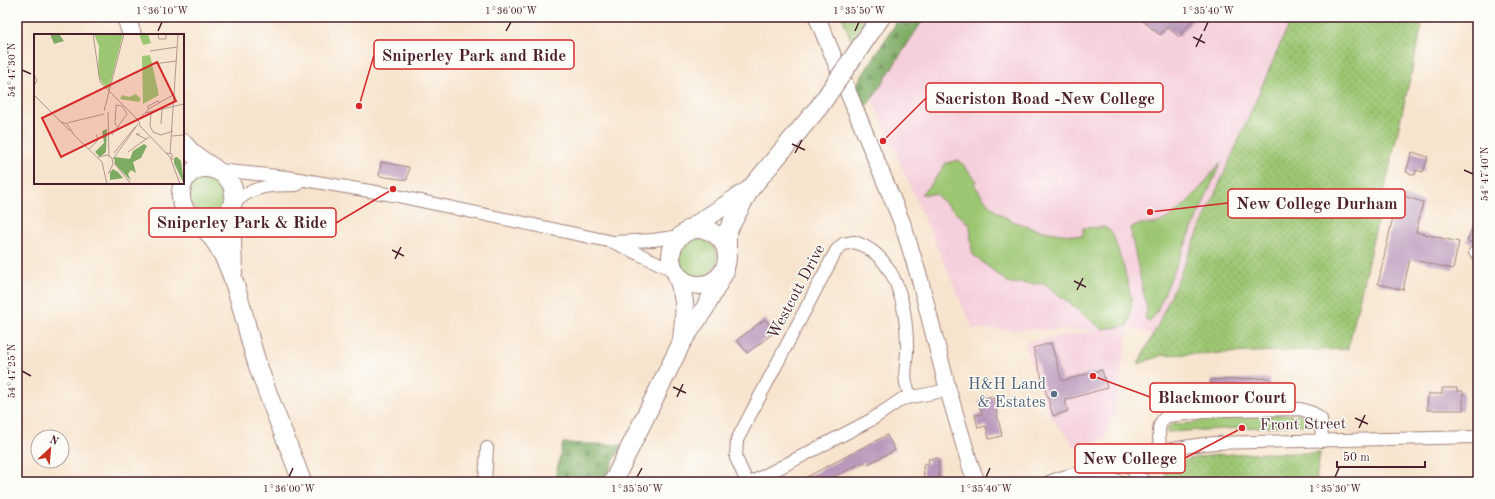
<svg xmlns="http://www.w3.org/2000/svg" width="1495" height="499" font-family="'Old Standard TT',serif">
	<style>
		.built { fill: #f5cfdb }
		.grass { fill: #9cc672; stroke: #73724e }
		.forest { fill: url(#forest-firs); stroke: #646548 }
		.park { fill: url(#park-dots); stroke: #73724e }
		.building { fill: #b999bb }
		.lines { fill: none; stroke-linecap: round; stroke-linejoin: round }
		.minor-casing { stroke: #a0827c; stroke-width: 14 }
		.major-casing { stroke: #a0827c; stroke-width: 18 }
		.highway-casing { stroke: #a0827c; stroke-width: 20 }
		.minor { stroke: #fff; stroke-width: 12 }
		.major { stroke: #fff; stroke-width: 16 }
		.highway { stroke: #fff; stroke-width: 18 }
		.highway-bridge-casing { stroke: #a0827c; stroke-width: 20; stroke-linecap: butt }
		.highway-bridge { stroke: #fff; stroke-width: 18 }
		.ticks { fill: none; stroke: #4a1f2b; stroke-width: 1.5 }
		.service-dot { fill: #5c6f8a; stroke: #fdfcf7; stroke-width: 1.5 }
		.labels { text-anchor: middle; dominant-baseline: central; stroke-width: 3; stroke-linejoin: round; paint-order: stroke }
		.street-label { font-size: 16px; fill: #4a1f2b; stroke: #fdfcf7 }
		.service-label { font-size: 16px; fill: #4e5e75; stroke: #fdfcf7; text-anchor: end }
		.inset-road { fill: none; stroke: #b2958d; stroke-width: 1 }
		.view { fill: #d62828; fill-opacity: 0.15; stroke: #d62828; stroke-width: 2 }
		.inset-edge { fill: none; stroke: #4a1f2b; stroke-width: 2 }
		.leader { fill: none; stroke: #d62828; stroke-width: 1.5 }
		.callout-dot { fill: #d62828; stroke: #fdfcf7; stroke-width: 1.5 }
		.callout { fill: #fdfcf7; stroke: #d62828; stroke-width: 1.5 }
		.callout-label { font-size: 17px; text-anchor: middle; font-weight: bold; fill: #4a1f2b }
		.neatline { fill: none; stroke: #4a1f2b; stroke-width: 1.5 }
		.ticks-label { font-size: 10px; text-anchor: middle; fill: #4a1f2b }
	</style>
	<defs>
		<pattern id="forest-firs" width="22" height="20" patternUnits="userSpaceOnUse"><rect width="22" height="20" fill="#7dab64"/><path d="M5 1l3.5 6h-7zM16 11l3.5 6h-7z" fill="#688b53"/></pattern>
		<pattern id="park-dots" width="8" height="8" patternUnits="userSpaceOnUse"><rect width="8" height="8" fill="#9cc672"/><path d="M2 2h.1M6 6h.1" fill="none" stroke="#81a05e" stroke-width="1.8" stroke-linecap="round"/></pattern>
	</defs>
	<rect width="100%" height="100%" fill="#fdfcf7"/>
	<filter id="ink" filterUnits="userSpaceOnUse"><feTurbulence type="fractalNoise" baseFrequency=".025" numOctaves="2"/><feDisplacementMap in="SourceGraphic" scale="8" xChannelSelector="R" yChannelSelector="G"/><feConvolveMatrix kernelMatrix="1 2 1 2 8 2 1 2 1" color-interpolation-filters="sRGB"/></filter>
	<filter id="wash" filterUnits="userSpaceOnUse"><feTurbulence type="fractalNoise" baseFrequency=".012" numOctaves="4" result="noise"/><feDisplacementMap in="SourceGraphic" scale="16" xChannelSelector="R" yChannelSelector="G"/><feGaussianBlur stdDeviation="0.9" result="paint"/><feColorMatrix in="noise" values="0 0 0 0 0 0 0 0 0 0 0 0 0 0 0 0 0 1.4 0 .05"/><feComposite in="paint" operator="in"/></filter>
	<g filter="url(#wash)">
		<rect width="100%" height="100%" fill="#f7e4ce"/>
		<polygon class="built" points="925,17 1384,17 1348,349 1163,355 1138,364 1151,335 1128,326 1115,415 1111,417 1106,438 1073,447 1070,439 1049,415 1024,342 1098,330 973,329 872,99"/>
		<g class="grass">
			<path d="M959,160L977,181L974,184C981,194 989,207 1000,214C1025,230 1055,234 1083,236V228L1105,227L1113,234L1124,268L1132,301L1128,326L1102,329L1045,284L1009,283L972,254L970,225L935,194H921L933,182L946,163Z"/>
			<path d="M1221,162L1156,313L1150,322L1145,318L1147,309L1132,239L1131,228C1142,221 1148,226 1158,223C1183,213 1205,182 1221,162Z"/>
			<path d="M213,176L227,191L223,207C193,227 178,189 197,178C201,176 208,176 213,176Z"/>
			<circle cx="698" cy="258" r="19"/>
			<polygon points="1301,414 1309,417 1318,424 1167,432 1168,427 1174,424 1194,423 1200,418"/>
		</g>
		<g class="forest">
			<polygon points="900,17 925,17 872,99 865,107 856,85"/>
			<polygon points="563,443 622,445 603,482 554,482"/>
		</g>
		<g class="park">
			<polygon points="842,17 869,17 851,40"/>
			<polygon points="1292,17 1424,17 1348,349 1163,355 1138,364 1158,325"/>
			<path d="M1320,453L1316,482H1190L1168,477L1164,472C1166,469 1168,466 1171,465C1199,450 1286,454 1320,453Z"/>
		</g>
		<g id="blocks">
			<g class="building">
				<polygon points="1138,17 1195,17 1179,37 1167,27 1160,35"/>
				<polygon points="1412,152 1428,157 1423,172 1416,170 1415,175 1406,172"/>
				<polygon points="381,162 409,167 407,180 379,176"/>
				<polygon points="1398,194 1423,202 1416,232 1459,242 1453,269 1410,259 1403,290 1378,284"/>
				<polygon points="1478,215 1478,245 1467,241"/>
				<polygon points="765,319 775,332 747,353 737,340"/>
				<polygon points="1051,343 1062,381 1102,370 1107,388 1065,400 1068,411 1053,416 1033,348"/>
				<polygon points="1270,378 1270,393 1212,394 1211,380"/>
				<polygon points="1442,388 1457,388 1457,391 1463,391 1463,410 1427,410 1428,394 1442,394"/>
				<polygon points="993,396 1002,436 989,439 986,426 978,428 975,415 982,414 979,400"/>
				<polygon points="887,435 895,450 866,465 864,462 830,479 832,482 797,482"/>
				<polygon points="938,458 939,479 924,479 923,464 929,463 928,459"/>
			</g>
		</g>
	</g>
	<g filter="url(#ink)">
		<use href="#blocks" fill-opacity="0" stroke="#a0827c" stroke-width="1"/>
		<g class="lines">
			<defs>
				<g id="minor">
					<polyline points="218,170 287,177 393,195 613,242 675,271"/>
					<path d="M233,205C251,185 272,185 297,185"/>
					<polyline points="614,242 653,240 681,236"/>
					<polyline points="1475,252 1478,253"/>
					<path d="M1160,450C1160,437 1155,424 1167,416L1224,410L1300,409L1313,413L1321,419L1322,441"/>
					<polyline points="1125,459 1137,476 1146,482"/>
					<polyline points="1089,470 1121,482"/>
					<polyline points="485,482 487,448"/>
					<path d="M747,482L736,458L737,440L836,251L843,244L854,242C897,255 907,308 907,348C907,368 901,377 911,396"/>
					<polyline points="752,482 871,420 902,399 948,390"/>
					<path d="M1049,482C1063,476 1076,474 1090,470C1132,457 1171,447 1214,443L1478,437"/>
				</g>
				<polyline id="major" points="817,17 903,225 920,280 948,390 971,468 977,482"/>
				<g id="highway">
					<polyline points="126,17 132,35"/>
					<polyline points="859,49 881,17"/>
					<polyline points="183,143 193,154 214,168"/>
					<path d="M183,183C170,220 220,237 232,205C244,174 197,152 183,183"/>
					<polyline points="231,208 233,273"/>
					<path d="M196,220C237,255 241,317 258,366C271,405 288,443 302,482"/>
					<circle cx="699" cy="257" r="28"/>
					<polyline points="688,230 750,189"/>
					<polyline points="727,251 727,232 750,189 819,107"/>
					<path d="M677,276C687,302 685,313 682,340"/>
					<polyline points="613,482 682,342 705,308 725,271"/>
				</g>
			</defs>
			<use href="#minor" class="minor-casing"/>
			<use href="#major" class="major-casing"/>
			<use href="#highway" class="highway-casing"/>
			<use href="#minor" class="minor"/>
			<use href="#major" class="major"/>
			<use href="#highway" class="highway"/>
			<defs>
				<polyline id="highway-bridge" points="819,107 859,49"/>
			</defs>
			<use href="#highway-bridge" class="highway-bridge-casing"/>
			<use href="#highway-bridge" class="highway-bridge"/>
		</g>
	</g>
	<path class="ticks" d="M158,31L162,22M506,31L511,22M855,31L859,22M1204,31L1208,22M1193,37L1205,43M1196,47L1202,34M22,70L31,74M792,144L805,150M795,153L802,140M1464,170L1473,174M392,250L404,256M395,259L401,247M1074,281L1086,287M1077,290L1083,278M22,371L31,376M673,387L686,393M677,397L683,384M1355,418L1368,424M1359,428L1365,415M289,477L293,468M637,477L642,468M986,477L990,468M1335,477L1339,468"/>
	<circle class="service-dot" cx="1054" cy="394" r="4"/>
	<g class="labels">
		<g class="street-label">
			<text transform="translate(797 292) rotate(-62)">Westcott Drive</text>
			<text transform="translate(1303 425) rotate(-1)">Front Street</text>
		</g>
		<g class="service-label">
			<text x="1046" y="385">H&amp;H Land<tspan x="1046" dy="18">&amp; Estates</tspan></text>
		</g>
	</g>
	<g transform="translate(34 34)">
		<rect width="150" height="150" fill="#f7e4ce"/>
		<path d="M105,0H114L117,9L109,11ZM102,60L107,65L105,68L86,65L88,61L95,63Z" fill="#9cc672"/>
		<path d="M16,0H25L30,7L20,10ZM73,95L72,118L66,123L61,118L70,109L68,97ZM110,110L113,112L107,124L99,128L102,139L97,136L94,140L97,147L81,130L80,123L96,125L99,117ZM143,123L147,127L150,150L140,129V124ZM79,135L84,138L89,144L76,146V138Z" fill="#7dab64"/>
		<path d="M60,0H89L75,55L68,49L64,40L65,12ZM116,21L125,61L109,70L108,22Z" fill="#9cc672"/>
		<path class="inset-road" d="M59,0L66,48L105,87L106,92M124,0L125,5H132V0M116,17L143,13M119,30L143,27M0,41L3,46L0,52M0,61L36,97M114,75V72L124,67L126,69M70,77L90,0M74,78L75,122M117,78L116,92L119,98L127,101L139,97M111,79L150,70M104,86L116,74L141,60M25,87L33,90L40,101L68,128L73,150M33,89L70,80M127,90L128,75M106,92L136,123L146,150M84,93L81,90L82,71L88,72L93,80M106,100H102L112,105M78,101L93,80M138,102L150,101M55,115L64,106L62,100M94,118L115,103M80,119L101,93M132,119L138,120V126M136,120L144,0M64,123L73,121L78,124L79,130L74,140M79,125L104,90M80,129L97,150"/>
		<path class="view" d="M123,28L142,67L27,123L8,84Z"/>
		<rect width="150" height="150" class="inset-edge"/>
	</g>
	<path class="leader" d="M359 106L374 55M883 141L926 98M1150 212L1228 203M393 189L336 223M1093 376L1150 397M1242 428L1185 458"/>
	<g class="callout-dot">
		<circle cx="359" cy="106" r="4"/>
		<circle cx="883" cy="141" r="4"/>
		<circle cx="1150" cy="212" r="4"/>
		<circle cx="393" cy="189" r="4"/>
		<circle cx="1093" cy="376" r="4"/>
		<circle cx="1242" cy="428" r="4"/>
	</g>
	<g class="callout">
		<rect x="374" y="40" width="200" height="29" rx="4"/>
		<rect x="926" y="83" width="237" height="29" rx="4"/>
		<rect x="1228" y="189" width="177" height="29" rx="4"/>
		<rect x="149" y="208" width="187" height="29" rx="4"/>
		<rect x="1150" y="383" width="145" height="29" rx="4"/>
		<rect x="1075" y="444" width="110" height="29" rx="4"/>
	</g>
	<g class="callout-label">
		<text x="474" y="61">Sniperley Park and Ride</text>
		<text x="1045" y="104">Sacriston Road -New College</text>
		<text x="1317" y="209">New College Durham</text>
		<text x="242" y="228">Sniperley Park &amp; Ride</text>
		<text x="1222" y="403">Blackmoor Court</text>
		<text x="1130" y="464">New College</text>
	</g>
	<rect width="1495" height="499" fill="none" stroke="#fdfcf7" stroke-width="44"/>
	<g transform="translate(50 449) rotate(26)"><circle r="19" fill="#fdfcf7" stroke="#b5a4a5"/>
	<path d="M0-3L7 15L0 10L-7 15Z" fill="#c8321e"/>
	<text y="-6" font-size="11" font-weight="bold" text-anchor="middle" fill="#4a1f2b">N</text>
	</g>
	<path d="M1337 461v6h88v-6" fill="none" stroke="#4a1f2b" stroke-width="2"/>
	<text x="1343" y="461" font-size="12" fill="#4a1f2b" stroke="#fdfcf7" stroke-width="3" paint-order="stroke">50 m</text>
	<rect x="22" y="22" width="1451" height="455" class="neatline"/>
	<g class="ticks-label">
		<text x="162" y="14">1°36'10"W</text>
		<text x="511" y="14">1°36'00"W</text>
		<text x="859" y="14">1°35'50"W</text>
		<text x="1208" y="14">1°35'40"W</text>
		<text transform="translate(11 70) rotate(-90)" y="4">54°47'30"N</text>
		<text transform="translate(1484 174) rotate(-90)" y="4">54°47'40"N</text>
		<text transform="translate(11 371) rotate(-90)" y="4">54°47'25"N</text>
		<text x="289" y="492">1°36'00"W</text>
		<text x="637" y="492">1°35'50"W</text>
		<text x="986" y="492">1°35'40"W</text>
		<text x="1335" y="492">1°35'30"W</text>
	</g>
</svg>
